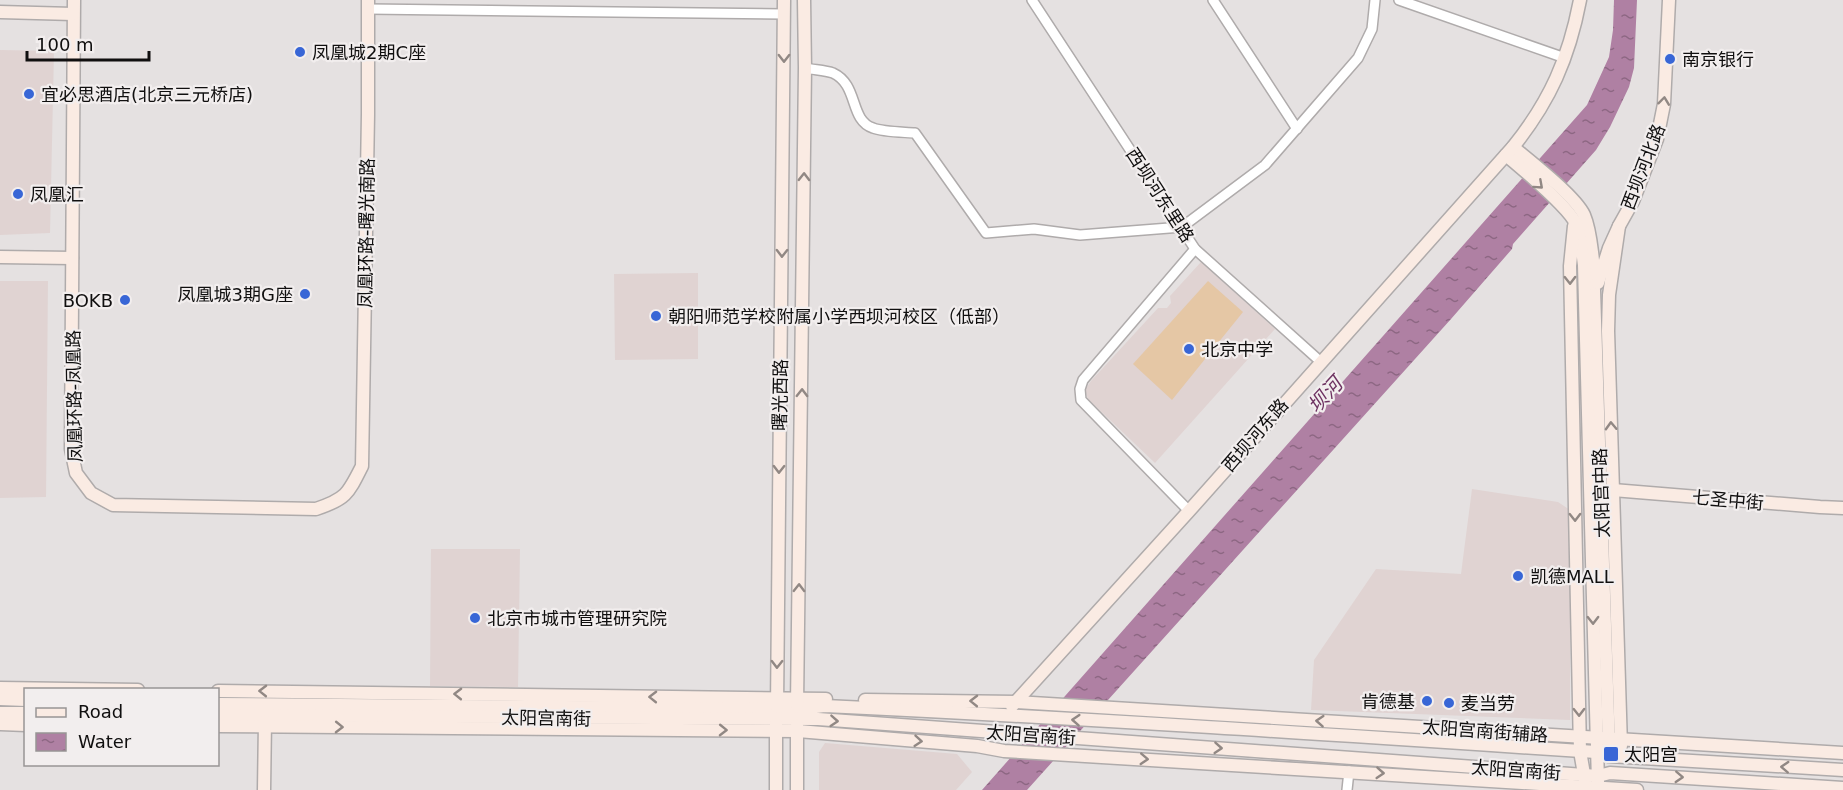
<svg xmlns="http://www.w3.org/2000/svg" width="1843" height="790" font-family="'DejaVu Sans','Noto Sans SC',sans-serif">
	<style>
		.built { fill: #e0d3d2 }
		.pitch { fill: #e5c7a5 }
		.water { fill: url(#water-ripples) }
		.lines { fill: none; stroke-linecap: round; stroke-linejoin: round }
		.street-casing { stroke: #afabab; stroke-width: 12 }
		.secondary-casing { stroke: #afabab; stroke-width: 15 }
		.street { stroke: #fff; stroke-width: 9 }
		.secondary { stroke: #faebe3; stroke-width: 12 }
		.oneway { stroke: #918884 }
		.poi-dot { fill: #3866d6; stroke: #f2eeee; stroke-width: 2 }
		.labels { text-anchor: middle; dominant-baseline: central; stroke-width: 4.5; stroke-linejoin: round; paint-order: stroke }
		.poi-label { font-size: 18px; fill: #100f0f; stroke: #f2eeee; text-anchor: start }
		.street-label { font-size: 18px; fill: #100f0f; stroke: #f2eeee }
		.water-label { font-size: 20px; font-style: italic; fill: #6e3362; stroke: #f2eeee }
	</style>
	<defs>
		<pattern id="water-ripples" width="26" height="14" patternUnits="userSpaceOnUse" patternTransform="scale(1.5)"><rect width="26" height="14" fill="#af80a3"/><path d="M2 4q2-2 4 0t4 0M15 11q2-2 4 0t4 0" fill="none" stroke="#8d6783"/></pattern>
	</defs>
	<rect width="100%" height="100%" fill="#e5e1e1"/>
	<g class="built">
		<polygon points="0,50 54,51 50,233 0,235"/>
		<polygon points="1201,262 1275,329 1155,463 1088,399 1085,390 1091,381 1158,308 1167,308 1171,303 1170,296"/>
		<polygon points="698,273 698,359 615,360 614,274"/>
		<polygon points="0,281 48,281 46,497 0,498"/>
		<polygon points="1472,489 1558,502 1570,510 1570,720 1311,710 1314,660 1376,569 1461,574"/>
		<polygon points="431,549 520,549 518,687 430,686"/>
		<polygon points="825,743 957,754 972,772 956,790 819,790 819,752"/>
	</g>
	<polygon class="pitch" points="1208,281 1243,312 1172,400 1133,364"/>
	<polygon class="water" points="1614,0 1637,0 1634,68 1629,87 1610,127 1596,150 1513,244 1512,249 1451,319 1027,790 982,790 1587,105 1609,57 1613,30"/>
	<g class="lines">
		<defs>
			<g id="street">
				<polyline points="1032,0 1195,249 1321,362"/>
				<polyline points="1213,0 1297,129"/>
				<polyline points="1399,0 1565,58"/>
				<polyline points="368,9 784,14"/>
				<path d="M805,68C814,70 825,70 833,73C859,85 849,120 873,128C883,132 903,132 915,133L986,233L1034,229L1080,235L1182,227L1265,165L1358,58L1372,29L1375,0"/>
				<polyline points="1189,511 1081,400 1080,389 1083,380 1195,249"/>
				<polyline points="1347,790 1349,771"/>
			</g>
			<g id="secondary">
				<path d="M74,0L71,449L76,473L91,493L113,505L316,509C346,499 348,494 362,466L368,114V0"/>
				<polyline points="0,12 73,14"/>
				<path d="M1513,147C1531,162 1575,196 1584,215C1590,229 1591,245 1593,260L1609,747"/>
				<path d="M1506,155C1522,169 1568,206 1576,224C1581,237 1582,251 1584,265L1598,783"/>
				<polyline points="1574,226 1570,266 1580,751 1585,780"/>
				<polyline points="1619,226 1609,295 1608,331 1621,746"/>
				<polyline points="0,257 72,258"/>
				<polyline points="1598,283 1609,248 1619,226 1633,201 1657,139 1664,104 1669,0"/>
				<polyline points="1613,490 1820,507 1843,508"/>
				<polyline points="0,688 138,690"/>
				<polyline points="218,691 826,699"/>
				<polyline points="0,699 26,700"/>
				<polyline points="865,700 1016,702 1843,753"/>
				<path d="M218,704L797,709L825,706C1082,718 1339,735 1596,752L1609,756L1843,770"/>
				<polyline points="797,705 805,68 804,0"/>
				<path d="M1012,706L1189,511L1513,147C1550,101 1569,58 1580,0"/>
				<polyline points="777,707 784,0"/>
				<polyline points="0,713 26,713"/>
				<polyline points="218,715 818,719 1584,775 1598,776 1610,773 1843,788"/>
				<polyline points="0,724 26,725"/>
				<polyline points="218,726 798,731 977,746 1004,751 1637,790"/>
				<polyline points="264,790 265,721"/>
				<polyline points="776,790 776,724"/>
				<polyline points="797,790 797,725"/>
			</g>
		</defs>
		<use href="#street" class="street-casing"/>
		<use href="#secondary" class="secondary-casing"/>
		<use href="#street" class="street"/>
		<use href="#secondary" class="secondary"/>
	</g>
	<defs><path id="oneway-chevron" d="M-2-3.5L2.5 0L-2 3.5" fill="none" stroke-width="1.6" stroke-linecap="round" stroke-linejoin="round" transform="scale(1.5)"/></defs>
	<g class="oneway">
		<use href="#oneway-chevron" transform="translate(784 58) rotate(90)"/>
		<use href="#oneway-chevron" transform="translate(1664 101) rotate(-83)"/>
		<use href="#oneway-chevron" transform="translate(804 177) rotate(-89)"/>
		<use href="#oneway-chevron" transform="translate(1539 185) rotate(42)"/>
		<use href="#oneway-chevron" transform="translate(782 253) rotate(91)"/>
		<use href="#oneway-chevron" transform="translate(1570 280) rotate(89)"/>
		<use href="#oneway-chevron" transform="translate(802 393) rotate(-89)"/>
		<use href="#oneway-chevron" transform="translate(1611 426) rotate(-92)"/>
		<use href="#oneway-chevron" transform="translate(779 469) rotate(91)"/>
		<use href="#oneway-chevron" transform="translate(1575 517) rotate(89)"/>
		<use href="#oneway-chevron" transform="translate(799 588) rotate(-89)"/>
		<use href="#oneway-chevron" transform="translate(1593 620) rotate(89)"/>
		<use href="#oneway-chevron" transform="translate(777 664) rotate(91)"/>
		<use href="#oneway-chevron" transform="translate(263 691) rotate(-179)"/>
		<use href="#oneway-chevron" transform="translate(458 694) rotate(-179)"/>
		<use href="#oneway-chevron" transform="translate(653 697) rotate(-179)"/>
		<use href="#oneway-chevron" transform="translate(974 701) rotate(-179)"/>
		<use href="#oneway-chevron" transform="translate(1579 712) rotate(89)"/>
		<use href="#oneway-chevron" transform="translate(1076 720) rotate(-176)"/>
		<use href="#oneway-chevron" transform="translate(834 721) rotate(4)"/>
		<use href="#oneway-chevron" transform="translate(1320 721) rotate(-176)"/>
		<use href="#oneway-chevron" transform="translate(339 727) rotate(1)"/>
		<use href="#oneway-chevron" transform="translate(723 730) rotate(1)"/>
		<use href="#oneway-chevron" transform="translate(918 741) rotate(5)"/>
		<use href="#oneway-chevron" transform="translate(1218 748) rotate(4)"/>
		<use href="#oneway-chevron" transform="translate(1144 759) rotate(3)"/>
		<use href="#oneway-chevron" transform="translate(1785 767) rotate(-177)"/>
		<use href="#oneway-chevron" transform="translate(1380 773) rotate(4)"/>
		<use href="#oneway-chevron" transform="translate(1679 777) rotate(3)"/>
	</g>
	<g class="poi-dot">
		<circle cx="300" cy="52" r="6"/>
		<circle cx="1670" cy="59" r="6"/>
		<circle cx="29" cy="94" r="6"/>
		<circle cx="18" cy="194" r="6"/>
		<circle cx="305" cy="294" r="6"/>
		<circle cx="125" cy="300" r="6"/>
		<circle cx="656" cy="316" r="6"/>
		<circle cx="1189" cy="349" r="6"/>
		<circle cx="1518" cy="576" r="6"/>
		<circle cx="475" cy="618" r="6"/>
		<circle cx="1427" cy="701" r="6"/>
		<circle cx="1449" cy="703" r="6"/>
		<rect x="1603" y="746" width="16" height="16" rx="3"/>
	</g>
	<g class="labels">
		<g class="poi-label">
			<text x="312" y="52">凤凰城2期C座</text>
			<text x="1682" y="59">南京银行</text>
			<text x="41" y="94">宜必思酒店(北京三元桥店)</text>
			<text x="30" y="194">凤凰汇</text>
			<text x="293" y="294" text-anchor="end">凤凰城3期G座</text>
			<text x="113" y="300" text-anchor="end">BOKB</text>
			<text x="668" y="316">朝阳师范学校附属小学西坝河校区（低部）</text>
			<text x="1201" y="349">北京中学</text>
			<text x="1530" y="576">凯德MALL</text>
			<text x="487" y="618">北京市城市管理研究院</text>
			<text x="1415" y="701" text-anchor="end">肯德基</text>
			<text x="1461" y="703">麦当劳</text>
			<text x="1624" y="754">太阳宫</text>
		</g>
		<g class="street-label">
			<text transform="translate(1643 167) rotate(-69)">西坝河北路</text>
			<text transform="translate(1160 195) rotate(57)">西坝河东里路</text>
			<text transform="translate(366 233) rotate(-89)">凤凰环路-曙光南路</text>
			<text transform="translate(780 395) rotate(-89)">曙光西路</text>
			<text transform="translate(74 396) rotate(-91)">凤凰环路-凤凰路</text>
			<text transform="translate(1255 435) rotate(-49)">西坝河东路</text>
			<text transform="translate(1601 493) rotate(-92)">太阳宫中路</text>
			<text transform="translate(1728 500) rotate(5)">七圣中街</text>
			<text transform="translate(546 718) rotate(1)">太阳宫南街</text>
			<text transform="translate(1485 731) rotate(4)">太阳宫南街辅路</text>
			<text transform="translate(1031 735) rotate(4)">太阳宫南街</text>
			<text transform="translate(1516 770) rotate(4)">太阳宫南街</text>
		</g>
		<g class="water-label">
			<text transform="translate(1325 395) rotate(-48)">坝河</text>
		</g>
	</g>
	<rect x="24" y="688" width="195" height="78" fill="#f2eeee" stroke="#989595" stroke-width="1.5"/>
	<rect x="36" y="708" width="30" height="9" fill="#faebe3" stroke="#989595" stroke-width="1.5"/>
	<text x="78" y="718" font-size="18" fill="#100f0f">Road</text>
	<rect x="36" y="733" width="30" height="18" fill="url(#water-ripples)" stroke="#989595" stroke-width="1.5"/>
	<text x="78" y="748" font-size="18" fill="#100f0f">Water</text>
	<path d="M27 51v9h122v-9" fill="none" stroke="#100f0f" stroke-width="3"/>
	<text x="36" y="51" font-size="18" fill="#100f0f" stroke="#f2eeee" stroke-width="4.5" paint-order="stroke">100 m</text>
</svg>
